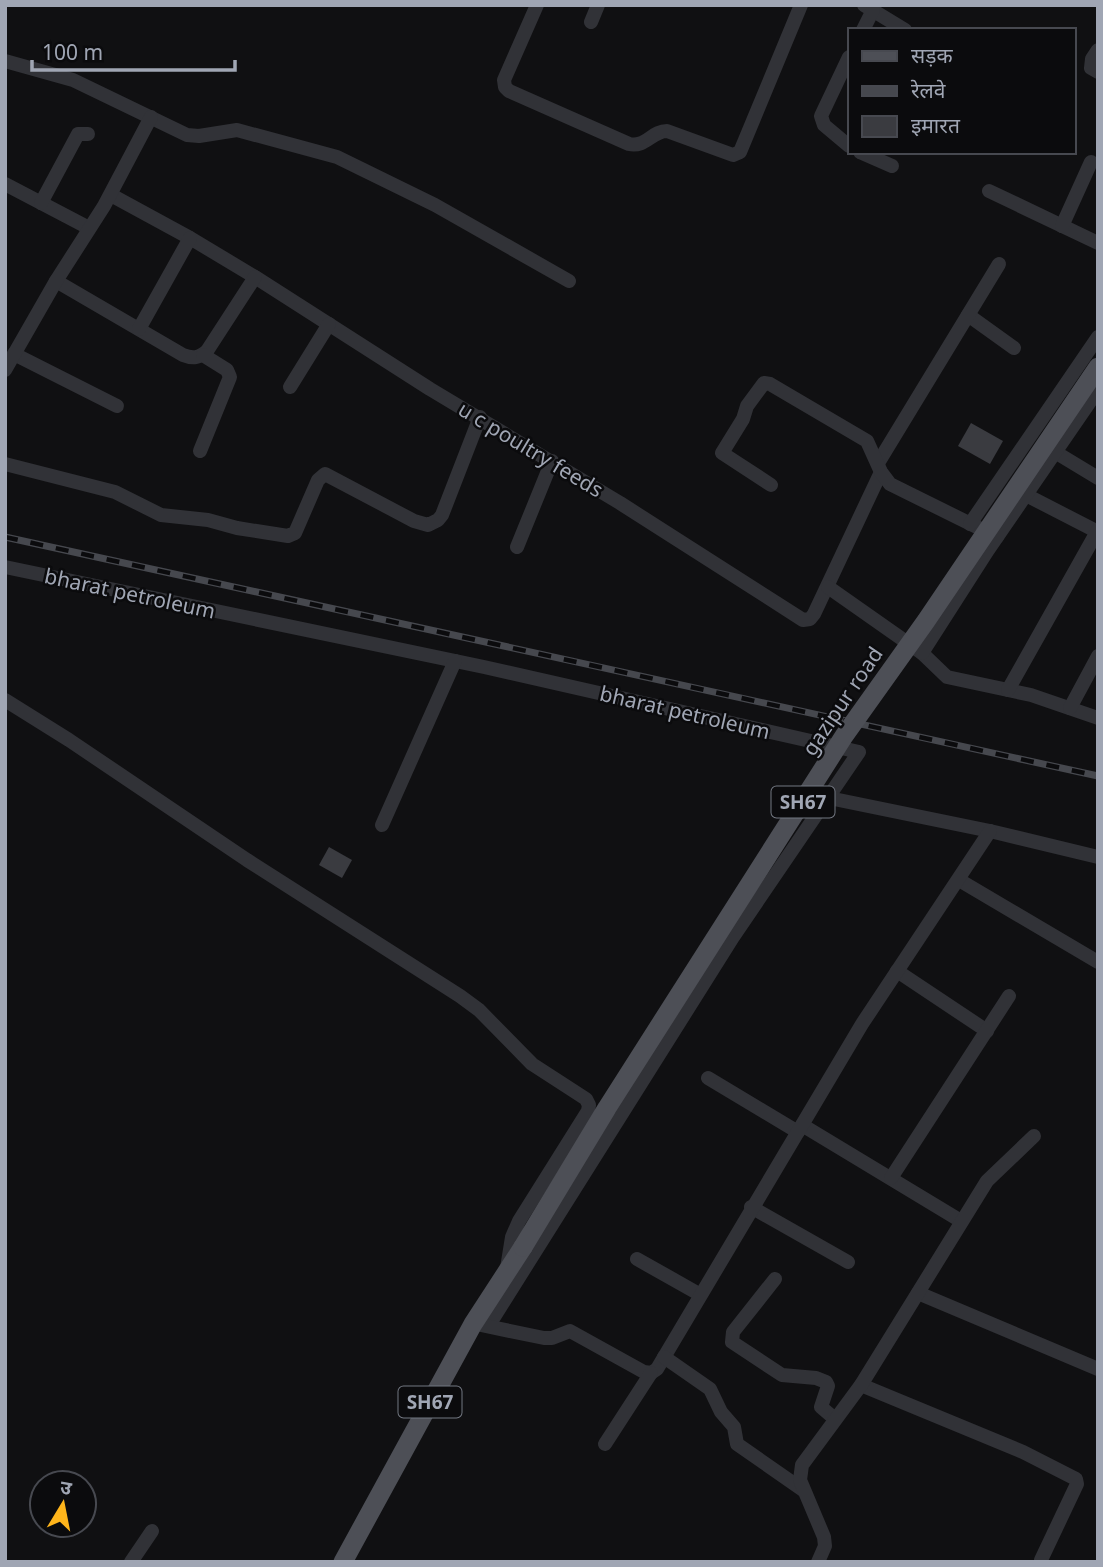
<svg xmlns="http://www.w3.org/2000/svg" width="1103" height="1567" font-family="'Noto Sans','Noto Sans Devanagari',sans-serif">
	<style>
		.building { fill: #3a3b40 }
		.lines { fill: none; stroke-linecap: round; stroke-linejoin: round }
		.minor { stroke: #313237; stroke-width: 14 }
		.major { stroke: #4d4f56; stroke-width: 19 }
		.rail-casing { stroke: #46484e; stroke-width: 7 }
		.rail { stroke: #0b0b0d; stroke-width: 4.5; stroke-dasharray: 13; stroke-linecap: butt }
		.major-bridge { stroke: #4d4f56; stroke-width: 19 }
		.labels { text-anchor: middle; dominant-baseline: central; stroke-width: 5; stroke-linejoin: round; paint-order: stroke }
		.shield { fill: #0b0b0d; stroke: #737882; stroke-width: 2 }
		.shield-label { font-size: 19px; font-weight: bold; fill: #a0a6b4 }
		.street-label { font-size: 21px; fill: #a0a6b4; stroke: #0b0b0d }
	</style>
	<rect width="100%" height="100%" fill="#101012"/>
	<g class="building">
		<polygon points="971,423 1003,441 990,464 958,446"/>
		<polygon points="329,847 352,860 342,878 319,865"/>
	</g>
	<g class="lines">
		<g class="minor">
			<path d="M537,5L504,80L505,87L509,91L629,144C645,148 652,131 667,131L733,155L740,152L801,5"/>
			<polyline points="864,5 905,30"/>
			<polyline points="591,22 598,5"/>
			<polyline points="863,30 873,10"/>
			<polyline points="1098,50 1092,59 1091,68 1098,72"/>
			<polyline points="849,57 821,116 824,125 849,146"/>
			<polyline points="5,61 73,80 187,135 199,136 237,130 337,157 435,205 569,281"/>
			<polyline points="860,152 892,166"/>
			<polyline points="5,184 89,228"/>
			<polyline points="989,191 1098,243"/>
			<polyline points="111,195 190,238 255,277 430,389 620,503 803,620 810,619 814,614 881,472"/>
			<polyline points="41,203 78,134 88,134"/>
			<polyline points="1062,226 1091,162"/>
			<path d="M56,281L183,355C193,359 199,358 207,351L255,277"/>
			<polyline points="968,315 1014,348"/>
			<polyline points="139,329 190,238"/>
			<polyline points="14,354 117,406"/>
			<polyline points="5,370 56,281 104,206 151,117"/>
			<polyline points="290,387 329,324"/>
			<polyline points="200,451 230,377 227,370 203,355"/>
			<polyline points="1055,452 1098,478"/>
			<polyline points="878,463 999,264"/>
			<polyline points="5,464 115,492 161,515 208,520 237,528 288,536 295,533 318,480 325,474 414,521 428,525 438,520 442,515 480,417"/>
			<polyline points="771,485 722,453 743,419 747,406 764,383 770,384 867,441 881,472 890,484 997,537"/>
			<polyline points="1026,495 1098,532"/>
			<polyline points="970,524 1098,337"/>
			<polyline points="517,547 552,461"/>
			<polyline points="5,567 484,667 859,752 733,937 489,1325"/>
			<polyline points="828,587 922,653 947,677 1031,695 1098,718"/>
			<polyline points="922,653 988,550 1098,390"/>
			<polyline points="1008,690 1098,530"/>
			<polyline points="5,700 69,740 247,860 460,996 479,1010 532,1064 586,1099 589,1105 588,1111 519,1221 512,1237 507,1268"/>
			<polyline points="1070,708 1098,656"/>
			<polyline points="829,798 990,831 1098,857"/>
			<polyline points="382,825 455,661"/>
			<polyline points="959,880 1098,962"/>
			<polyline points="897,971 987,1031"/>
			<polyline points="708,1078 798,1132"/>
			<polyline points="802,1125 961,1221"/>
			<polyline points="891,1178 1009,996"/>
			<polyline points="751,1207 848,1262"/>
			<polyline points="637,1259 699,1294"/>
			<polyline points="775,1279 733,1332 732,1342 782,1375 816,1378 826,1382 828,1386 821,1407 835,1419"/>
			<polyline points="918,1293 1098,1369"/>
			<polyline points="481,1325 544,1338 552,1338 570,1331 644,1372 651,1373 657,1369 862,1024 990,831"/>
			<polyline points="664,1357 710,1389 721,1412 734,1427 737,1444 803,1490"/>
			<polyline points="861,1385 1023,1452 1076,1479 1077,1484 1041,1560"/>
			<polyline points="605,1444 651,1373"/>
			<polyline points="131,1562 152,1531"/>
			<polyline points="818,1562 825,1546 824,1537 800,1480 802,1465 861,1385 987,1181 1034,1136"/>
		</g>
		<polyline class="major" points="343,1562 473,1324 523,1247"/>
		<defs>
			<polyline id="rail" points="5,537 1098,776"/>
		</defs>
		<use href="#rail" class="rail-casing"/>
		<use href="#rail" class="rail"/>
		<polyline class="major-bridge" points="523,1247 607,1108 844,736 926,621 1098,367"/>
	</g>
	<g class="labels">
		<g class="shield">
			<rect x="771.5" y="786.5" width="63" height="31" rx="5"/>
			<rect x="398.5" y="1386.5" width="63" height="31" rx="5"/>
		</g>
		<g class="shield-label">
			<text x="803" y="802">SH67</text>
			<text x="430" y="1402">SH67</text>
		</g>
		<g class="street-label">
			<text transform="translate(531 449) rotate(31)">u c poultry feeds</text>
			<text transform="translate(130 593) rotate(12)">bharat petroleum</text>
			<text transform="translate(842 701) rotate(-56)">gazipur road</text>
			<text transform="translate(685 712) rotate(13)">bharat petroleum</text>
		</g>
	</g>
	<rect width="1103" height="1567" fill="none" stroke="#a0a6b4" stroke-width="14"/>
	<rect x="848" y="28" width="228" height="126" fill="#0b0b0d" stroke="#474950" stroke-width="2"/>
	<rect x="862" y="51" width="35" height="10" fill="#4d4f56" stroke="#474950" stroke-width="2"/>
	<text x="911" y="63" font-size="21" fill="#a0a6b4">सड़क</text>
	<rect x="862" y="86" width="35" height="10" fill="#46484e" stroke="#474950" stroke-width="2"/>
	<text x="911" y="98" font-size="21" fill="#a0a6b4">रेलवे</text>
	<rect x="862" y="116" width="35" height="21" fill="#3a3b40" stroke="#474950" stroke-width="2"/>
	<text x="911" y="133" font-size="21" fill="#a0a6b4">इमारत</text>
	<g transform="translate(63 1504) rotate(10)"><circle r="33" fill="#0b0b0d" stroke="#474950" stroke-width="2"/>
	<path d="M0-5L12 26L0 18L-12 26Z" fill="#ffb51b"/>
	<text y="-10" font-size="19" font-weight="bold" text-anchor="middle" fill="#a0a6b4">उ</text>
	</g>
	<path d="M32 60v10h203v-10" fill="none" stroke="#a0a6b4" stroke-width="3.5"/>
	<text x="42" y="60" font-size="21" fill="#a0a6b4" stroke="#0b0b0d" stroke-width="5" paint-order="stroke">100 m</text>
</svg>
